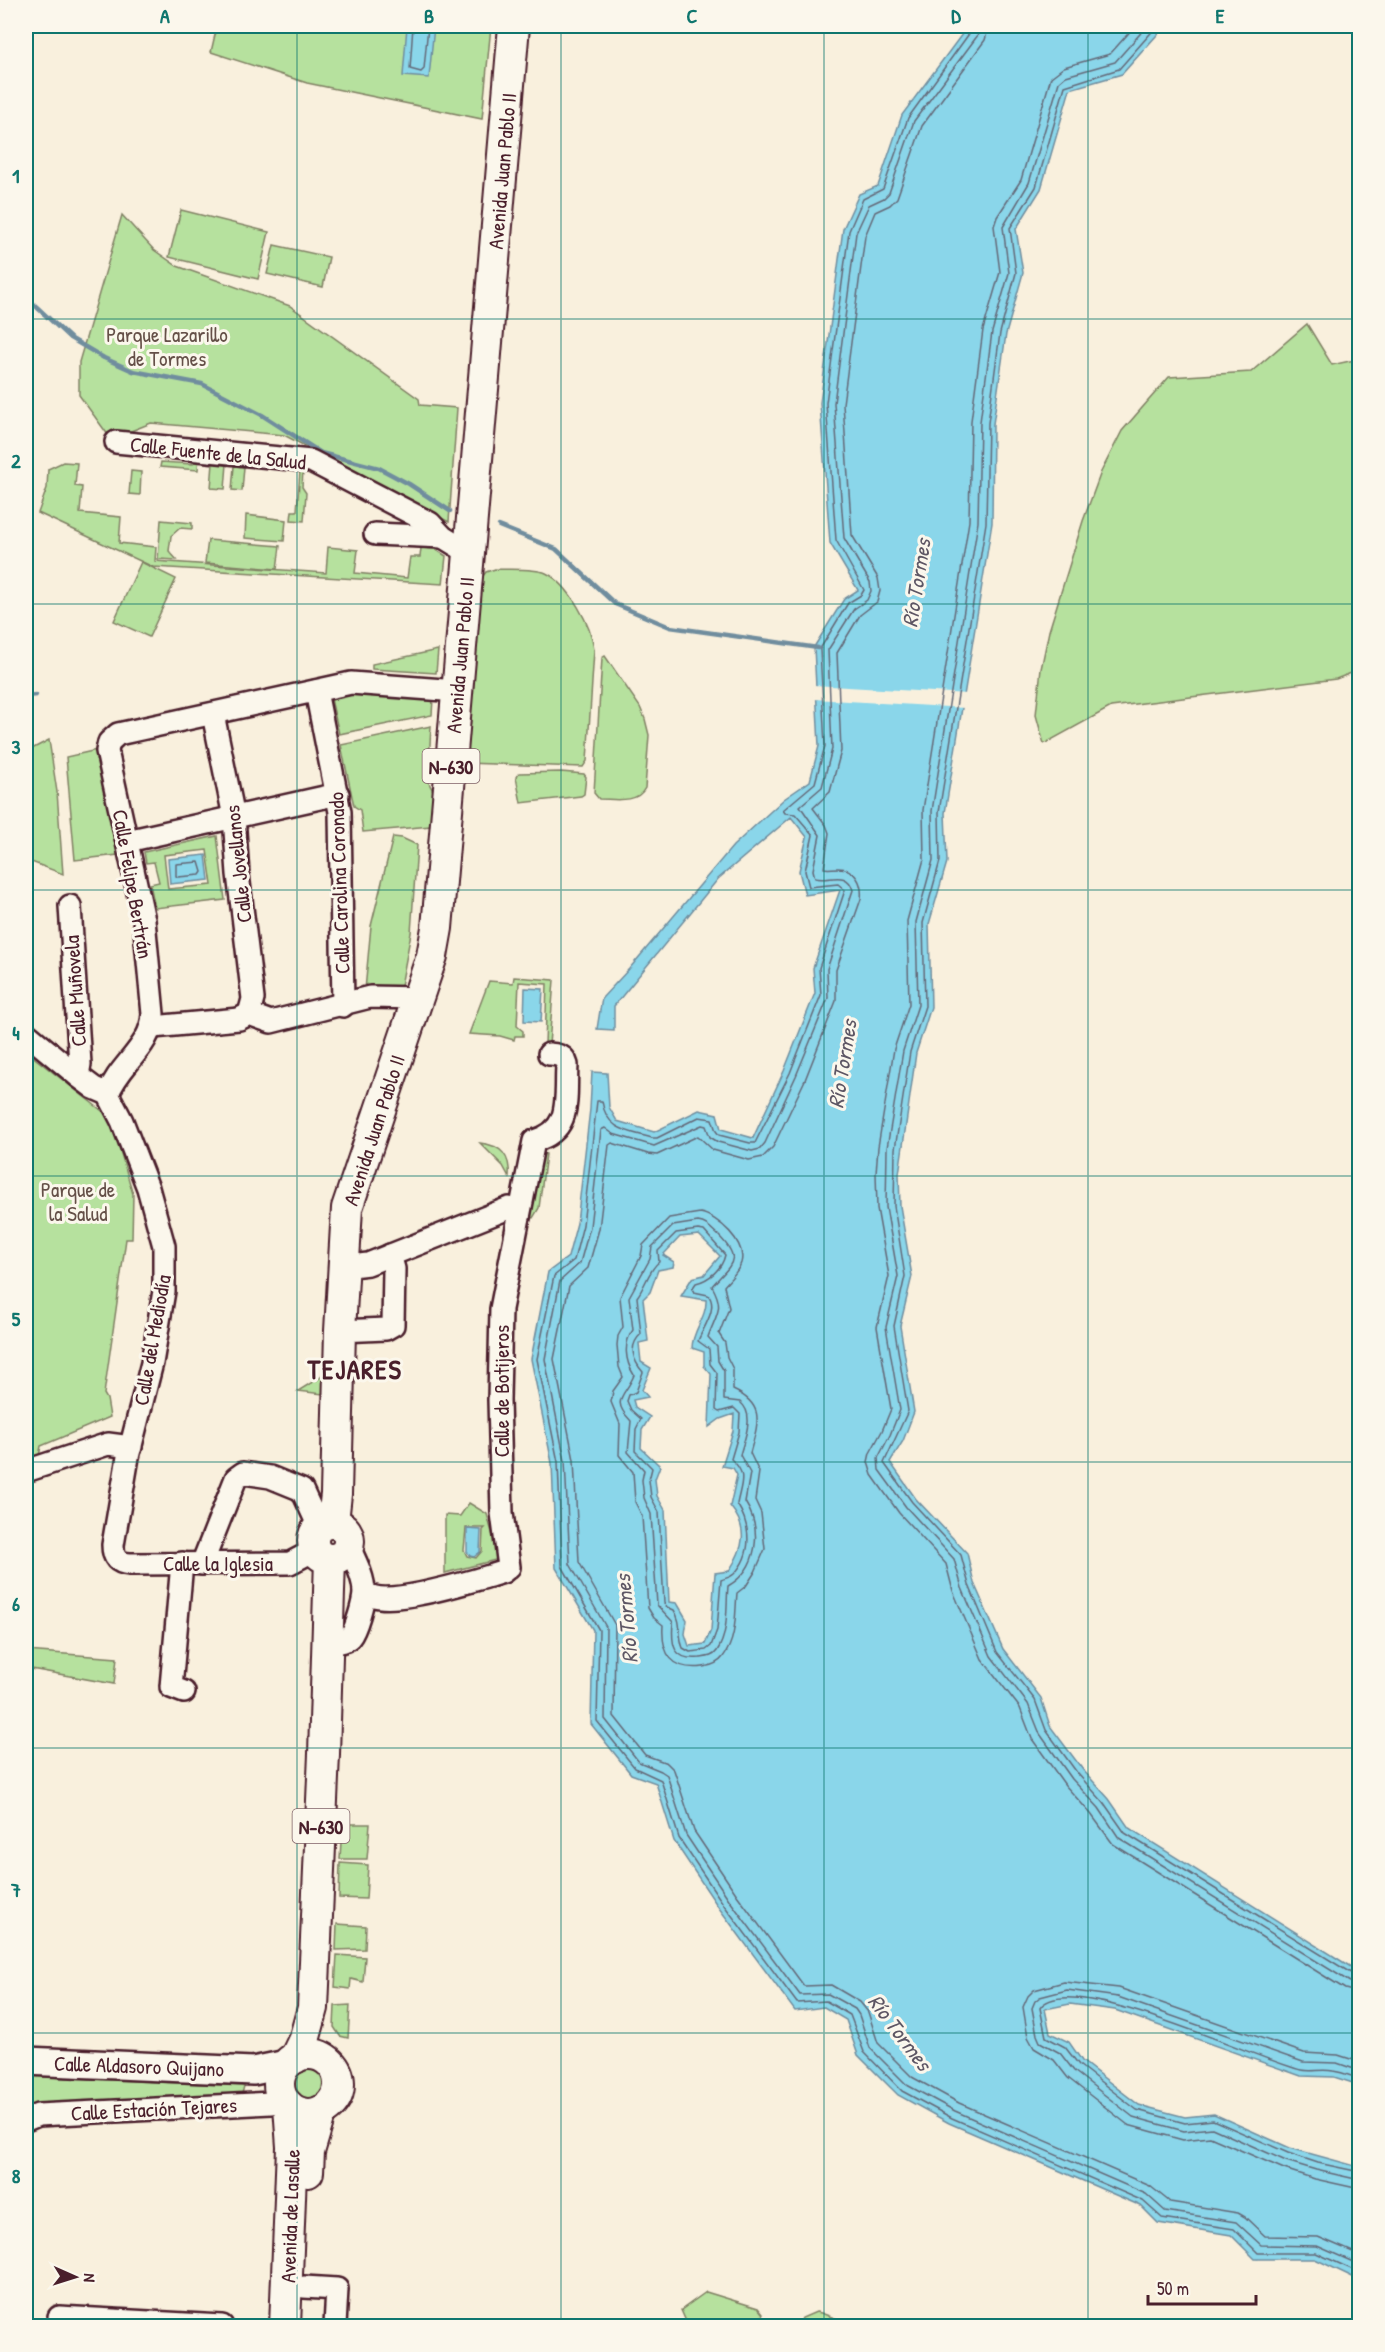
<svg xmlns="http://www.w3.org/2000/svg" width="1385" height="2352" font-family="'Patrick Hand',sans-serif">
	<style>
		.green { fill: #b6e19e; stroke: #808064; stroke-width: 1.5; fill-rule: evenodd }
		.water { fill: #8ad6ea; stroke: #708d9e; stroke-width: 1.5; fill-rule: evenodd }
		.pier { fill: #f9f0dd }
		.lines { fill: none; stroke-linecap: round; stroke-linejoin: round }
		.shore { stroke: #646877; stroke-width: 1.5 }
		.stream { stroke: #708d9e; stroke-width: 4.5 }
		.minor-casing { stroke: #4a1f2b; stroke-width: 26 }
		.major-casing { stroke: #4a1f2b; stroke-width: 32 }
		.highway-casing { stroke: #4a1f2b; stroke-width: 34 }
		.minor { stroke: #fbf7ec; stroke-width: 21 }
		.major { stroke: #fbf7ec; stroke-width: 27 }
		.highway { stroke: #fbf7ec; stroke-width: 30 }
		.grid { fill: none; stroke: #0f766e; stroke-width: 1.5; stroke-opacity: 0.55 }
		.labels { text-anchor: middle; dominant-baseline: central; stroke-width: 6; stroke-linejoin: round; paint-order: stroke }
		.shield { fill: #fbf7ec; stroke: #7f6065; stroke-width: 1.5 }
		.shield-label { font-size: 20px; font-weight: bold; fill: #4a1f2b }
		.street-label { font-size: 21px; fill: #4a1f2b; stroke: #fbf7ec }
		.park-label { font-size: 21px; fill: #655048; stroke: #fbf7ec }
		.water-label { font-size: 22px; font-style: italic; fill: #5d5664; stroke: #fbf7ec }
		.district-label { font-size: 27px; font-weight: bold; letter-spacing: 1.5px; fill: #4a1f2b; stroke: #fbf7ec }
		.neatline { fill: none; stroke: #0f766e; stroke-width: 2 }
		.grid-label { font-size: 20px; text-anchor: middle; font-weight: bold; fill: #0f766e }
	</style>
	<rect width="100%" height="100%" fill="#f9f0dd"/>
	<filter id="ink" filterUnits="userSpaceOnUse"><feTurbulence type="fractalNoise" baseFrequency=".0167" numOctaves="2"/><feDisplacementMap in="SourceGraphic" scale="12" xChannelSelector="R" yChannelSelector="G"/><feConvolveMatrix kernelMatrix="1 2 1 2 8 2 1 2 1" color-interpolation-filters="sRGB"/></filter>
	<g filter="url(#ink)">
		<g class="green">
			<polygon points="217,26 491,26 482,119 307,83 211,52"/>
			<polygon points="181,210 269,232 258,279 169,257"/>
			<polygon points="122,215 154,250 177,266 290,306 419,399 420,405 457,408 449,522 284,435 151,423 111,439 79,395 79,362"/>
			<polygon points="274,245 329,257 323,287 267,274"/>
			<polygon points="1307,324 1332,365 1359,359 1359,670 1336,679 1111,707 1044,744 1036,715 1041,669 1049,631 1083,521 1101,472 1122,431 1169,377 1251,372"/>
			<polygon points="194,454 199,454 198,470 160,467 161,462 193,464"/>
			<polygon points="63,462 77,463 75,486 82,487 80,513 121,517 119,543 156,547 155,561 326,573 328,547 358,550 355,573 407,578 410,557 420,557 421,548 435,549 446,556 443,584 153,567 38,513 47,488 48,469"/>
			<polygon points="213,463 227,464 225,489 211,488"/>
			<polygon points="234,466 244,467 242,491 232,490"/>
			<polygon points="300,470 303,470 302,487 306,493 304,521 291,520 292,511 297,511"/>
			<polygon points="131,471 141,472 140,495 129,494"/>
			<polygon points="246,515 286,520 284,541 245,538"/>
			<polygon points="161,520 192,523 192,529 180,528 171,536 169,551 177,560 158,559"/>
			<polygon points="208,540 280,546 277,569 205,563"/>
			<polygon points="141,562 176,579 149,637 114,621"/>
			<path d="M495,569C509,570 534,568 546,573C569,584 592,626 594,650L587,761L583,767L464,763L480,580L486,572Z"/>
			<polygon points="438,650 436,673 372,669 372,664"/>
			<path d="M605,656L640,707L645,719L649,735L645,788C637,804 614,799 599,799L594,793L602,658Z"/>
			<polygon points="355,694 433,699 432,715 339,734 331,699"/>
			<polygon points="431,726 428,781 434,793 431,826 363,832 360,810 354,806 341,745"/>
			<polygon points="49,740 57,792 63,874 26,860 26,752"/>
			<polygon points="97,750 118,855 75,860 66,757"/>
			<polygon points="561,772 584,774 586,777 584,794 581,796 521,803 516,777 519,773"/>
			<path d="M217,836L225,900L155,908L150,884L159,882L154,862L146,863L144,852ZM207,850L212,885L168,889L164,855Z"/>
			<polygon points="393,837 402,838 417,845 411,933 401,986 365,990 371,926"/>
			<polygon points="514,977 554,980 549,1045 545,1045 547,984 519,982 517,1026 523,1031 523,1036 515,1036 514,1040 500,1036 469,1034 489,981 513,983"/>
			<polygon points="27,1052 106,1114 112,1123 133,1194 132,1239 126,1239 104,1394 107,1399 110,1417 41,1446 38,1461 26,1465"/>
			<path d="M480,1143C501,1145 511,1156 509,1177L503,1166Z"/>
			<polygon points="543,1153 546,1154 539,1208 533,1218 528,1217 540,1157"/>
			<polygon points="324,1375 323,1394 298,1391"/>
			<path d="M469,1503L487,1514L499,1559L445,1573V1515L460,1516ZM466,1528H485L483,1530L482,1551L476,1558L467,1556L464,1550Z"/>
			<polygon points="26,1651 117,1658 114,1684 26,1668"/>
			<polygon points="342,1824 370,1824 367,1859 340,1859"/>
			<polygon points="340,1863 368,1865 366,1899 339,1898"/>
			<polygon points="337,1924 366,1926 365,1949 336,1950"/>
			<polygon points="337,1955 365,1957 363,1982 351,1979 350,1989 335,1987"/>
			<polygon points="350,2005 348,2038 340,2036 334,2027 335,2006"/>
			<circle cx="309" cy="2084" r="19"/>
			<polygon points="26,2076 244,2086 242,2094 27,2106"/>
			<polygon points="706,2292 758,2308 763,2314 757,2326 688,2326 681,2310"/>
			<polygon points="816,2312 821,2313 856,2326 798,2326 802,2318"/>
		</g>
		<g class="water">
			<polygon points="407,26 434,26 429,78 403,76"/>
			<path d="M968,26H1165L1122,74L1070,89L1041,189L1016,229L1023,273L1006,334L993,424L992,523L945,813L947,862L929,924L931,1007L916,1053L899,1174L900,1206L912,1276L900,1326L914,1412L903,1441L890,1462L916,1499L967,1553L974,1583L1003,1649L1041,1698L1050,1726L1083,1770L1109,1799L1129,1828L1359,1972V2085L1334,2077L1301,2076L1115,2010L1070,2004L1045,2009L1050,2033L1069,2042L1082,2061L1139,2105L1185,2117L1214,2114L1290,2148L1359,2167V2280L1315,2259H1255L1231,2235L1158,2223L1141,2206L949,2123L898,2095L858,2055L846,2020L824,2007L795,2011L719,1908L674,1841L656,1783L631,1774L591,1724L593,1630L556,1568L552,1463L531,1359L548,1272L568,1257L577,1223L590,1109L592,1072L607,1073L609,1107L617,1121L654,1132L699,1110L717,1114L721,1129L753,1138L784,1071L815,993L813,968L840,890L805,895L799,871L807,837L791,817L718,879L614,1006V1030L597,1029L602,998L629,969L733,846L784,799L810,781L819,746L814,647L844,599L858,590L830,543L820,403L843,229L859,194L878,186L902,115ZM699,1235L720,1256L704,1275L692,1278L681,1296L706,1300C707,1317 692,1331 692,1348L704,1352V1366L711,1374L709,1427L720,1419L734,1414L733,1431L722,1466L733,1468L737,1475L730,1506C749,1529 744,1548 729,1571L715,1573L711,1630L705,1644L689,1646L685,1634L687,1620L677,1603L669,1602L665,1510L657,1496L655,1479L660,1466L641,1448L642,1430L650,1417L635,1407L633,1400L648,1397L642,1390L651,1368L641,1362L639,1343L648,1341L643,1299L650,1292L658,1270L673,1267L674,1262L663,1255L680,1237Z"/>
			<polygon points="206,855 209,880 170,884 168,859"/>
			<polygon points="525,988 543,989 541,1022 524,1021"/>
			<polygon points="467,1529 481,1530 480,1552 474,1557 470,1556 467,1552"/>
		</g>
		<polygon class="pier" points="813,685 968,694 965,708 814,699"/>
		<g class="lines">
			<g class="shore">
				<polyline points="413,26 410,69 421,72 424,69 428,26"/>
				<path d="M973,26L971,31L908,118L883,189L863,199L849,231L826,403L836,540L864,590L861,595L848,603L820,649L825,746L815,783L783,810L785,813L795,814L813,835L805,871L809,887L838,884L845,890L819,968L821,995L790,1073L755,1143H750L719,1135L716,1131L712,1119L699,1117L657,1138H652C628,1131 606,1130 602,1101H597L583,1225L574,1260L554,1276L537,1359L558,1462L562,1566L599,1630L597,1721L635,1768L661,1780L679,1838L724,1905L797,2003L826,2001L850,2015L864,2052L902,2091L952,2118L1143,2201L1162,2218L1234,2229L1258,2253H1316L1360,2273"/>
				<path d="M980,26L978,35L914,121L889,193L884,198L869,205L856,233L834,403L844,538L870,582L871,591L867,600L854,609L828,650L832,749L822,787L800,806L820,835L813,870L815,878C829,882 847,869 853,890L827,969L828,998L796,1076L765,1143L760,1149L752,1151L718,1142L710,1137L706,1126L702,1125L654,1146L613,1134L605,1128L601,1130L590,1227L580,1263L560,1281L545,1359L565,1461L570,1564L606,1627L605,1719L639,1762L661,1771L667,1775L686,1835L730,1901L800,1995L828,1994L855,2009L859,2015L870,2048L907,2085L955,2111L1146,2194L1165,2211L1236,2222L1261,2245L1317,2246L1360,2265"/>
				<path d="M989,26L985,40L922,126L897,198L890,205L875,212L865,236L843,404L852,535L878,578L880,591L877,602L860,615L837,653L841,751L830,792L813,808L826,825L829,833L824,868C828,869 832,868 838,868C855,868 863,883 861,899L836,970V1001L805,1080L773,1147L763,1157L749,1160L713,1150L698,1136L657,1155L648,1154L612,1143L609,1145L599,1229L588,1268L569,1286L554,1359L574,1460L579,1562L615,1625L614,1716L645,1755L667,1763L674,1770L694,1831L737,1895L804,1986L831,1985L860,2002L868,2012L878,2043L912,2077L959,2103L1150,2186L1170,2202L1238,2213L1245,2217L1265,2236L1318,2237L1360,2255"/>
				<polyline points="1135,26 1110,54 1064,67 1051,77 1021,180 997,217 994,226 1000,272 983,330 971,421 969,521 923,810 924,859 907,921 909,1004 894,1049 878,1147 876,1173 877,1208 889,1276 877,1327 891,1409 882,1431 870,1453 868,1462 872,1475 899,1513 946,1564 953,1591 982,1659 1020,1708 1032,1739 1065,1785 1091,1814 1113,1844 1345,1989 1360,1993"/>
				<polyline points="1147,26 1115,62 1066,76 1059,82 1029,183 1003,227 1009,273 992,332 980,422 978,522 932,811 933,860 916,922 918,1005 903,1051 887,1148 886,1207 898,1276 886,1327 900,1410 890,1435 878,1458 879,1470 906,1507 954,1559 962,1588 991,1656 1028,1704 1040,1734 1072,1779 1099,1808 1119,1838 1350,1982 1360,1984"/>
				<polyline points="1157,26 1119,69 1065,86 1036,187 1010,228 1016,273 1000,333 988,423 986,523 939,812 940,861 923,923 925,1006 910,1052 895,1149 894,1206 905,1276 894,1326 908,1411 884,1463 912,1502 961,1555 969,1585 997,1652 1035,1700 1046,1730 1078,1774 1104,1803 1125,1833 1354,1975 1360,1976"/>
				<polygon points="199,862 202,872 200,875 178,877 176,876 176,864"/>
				<path d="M700,1213C718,1216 747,1243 741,1263C738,1272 730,1279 724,1286L729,1308L719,1334L725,1343L727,1357L733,1369V1390C766,1405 758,1423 750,1453L759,1472L755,1500L761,1513L765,1549L755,1572L746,1586L737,1593C735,1614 737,1639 723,1657C718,1664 711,1666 703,1667C672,1671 661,1654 663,1625L654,1618L648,1608L642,1516L635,1502L633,1472L619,1455L620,1424L611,1402L613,1391L623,1377L619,1367L617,1345L618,1336L623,1327L620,1297L641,1256L643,1245L669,1218Z"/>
				<path d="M698,1222C707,1223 711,1229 718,1235C743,1260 732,1263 712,1286C725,1309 716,1314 708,1337L717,1347L718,1361L724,1371V1400L740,1402C756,1415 744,1439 740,1455L750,1473L745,1502C763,1530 758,1569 728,1586C726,1607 729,1633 717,1651C713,1657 707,1657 700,1658C673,1661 671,1645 673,1622L657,1605L651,1514L644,1498L642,1480L644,1470L628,1452L631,1421C609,1399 626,1396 634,1375C625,1361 623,1343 633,1330L629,1297L650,1259L652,1247L673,1226Z"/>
				<path d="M698,1230L704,1231L725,1255C722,1269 709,1280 696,1283L692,1289L694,1292L708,1295C719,1307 703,1328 698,1341L709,1349L710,1364L717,1373L716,1410L719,1412L734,1408L740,1414L739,1432L731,1459C748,1474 741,1483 737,1504C751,1526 753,1554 734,1574C730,1578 725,1578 721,1580L717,1630L711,1646L706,1650L690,1652L683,1648C677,1632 683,1625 674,1610L667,1607L664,1603L659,1512L651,1497L649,1480L652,1468L635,1451L636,1429L641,1419L631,1410L627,1401L629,1395L636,1392L643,1372C633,1361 628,1346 641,1334L637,1297C645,1287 649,1269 659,1262L658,1251L676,1233Z"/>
				<polyline points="1360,2062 1338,2055 1304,2053 1119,1988 1064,1982 1034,1990 1028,1996 1023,2007 1028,2037 1034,2048 1054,2060 1068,2078 1128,2125 1183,2140 1210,2137 1284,2169 1315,2179 1360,2189"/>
				<polyline points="1360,2071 1337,2063 1303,2062 1118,1997 1067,1990 1040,1997 1035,2001 1032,2008 1037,2035 1040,2042 1060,2053 1074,2071 1133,2117 1184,2131 1212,2128 1286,2161 1316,2170 1360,2180"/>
				<path d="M1360,2079C1351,2076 1342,2072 1333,2071C1323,2069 1311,2072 1301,2070C1260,2061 1065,1967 1040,2008L1046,2037L1065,2047L1079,2065L1137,2110L1185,2123L1213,2120L1288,2153L1318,2163L1360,2172"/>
			</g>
			<g class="stream">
				<polyline points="26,297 70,338 104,358 133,371 202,384 262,415 321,453 379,468 409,484 450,511"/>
				<polyline points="499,526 556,549 615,604 670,627 818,648"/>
				<polyline points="26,696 36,695"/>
			</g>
			<defs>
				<g id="minor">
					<polyline points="116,442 311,461 430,523 443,537 469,553"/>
					<polyline points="375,534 443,537"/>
					<polyline points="316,691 340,812 343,1006"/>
					<polyline points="213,714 234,817 238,874 253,999 249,1014"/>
					<polyline points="127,841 338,794"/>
					<polyline points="70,906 80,1064 78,1076"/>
					<polyline points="153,1027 239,1019 249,1014 271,1022 370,997 419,998"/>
					<path d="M26,1033L78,1076L94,1088L108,1094L122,1121L148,1188L164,1246V1291L152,1363L128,1457L113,1545C113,1558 117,1563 130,1564L290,1563L315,1550"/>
					<path d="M108,1094C119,1064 151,1048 153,1014L144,920L107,751L109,742L118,734L351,683L457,691"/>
					<path d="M519,1217L534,1141C573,1130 565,1099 567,1065C564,1055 558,1055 549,1054"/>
					<path d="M343,1267L368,1264L509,1208L514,1210L519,1217L501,1309L499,1400L502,1513L509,1567L503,1572L490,1576C466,1582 381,1610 364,1591"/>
					<polyline points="340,1331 386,1329 393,1325 394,1269 390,1255"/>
					<polyline points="26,1471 108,1444 131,1447"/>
					<polyline points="182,1563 171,1687 184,1692"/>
					<polyline points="202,1564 236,1478 243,1473 270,1477 302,1490 319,1527"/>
					<path d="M328,1643C335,1643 344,1643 350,1637C356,1630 364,1601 364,1592C364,1577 355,1560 349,1547"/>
					<polyline points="26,2120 38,2115 271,2103 283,2098"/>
					<polyline points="304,2287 337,2289 335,2326"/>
					<polyline points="59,2317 222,2326"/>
				</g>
				<polyline id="major" points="26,2061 253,2071 287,2064"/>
				<g id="highway">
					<polyline points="333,1522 336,1494 340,1331 347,1208 432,956 437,928 514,26"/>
					<circle cx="331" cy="1541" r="18"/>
					<circle cx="309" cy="2084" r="30"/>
					<polyline points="295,2058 305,2037 313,2008 324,1754 330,1559"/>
					<polyline points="308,2172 309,2152 321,2111"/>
					<polyline points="285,2326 292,2147 289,2106"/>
				</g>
			</defs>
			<use href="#minor" class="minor-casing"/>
			<use href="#major" class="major-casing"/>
			<use href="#highway" class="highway-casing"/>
			<use href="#minor" class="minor"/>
			<use href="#major" class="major"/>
			<use href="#highway" class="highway"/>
		</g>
	</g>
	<path class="grid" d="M297,26V2326M561,26V2326M824,26V2326M1088,26V2326M26,319H1360M26,604H1360M26,890H1360M26,1176H1360M26,1462H1360M26,1748H1360M26,2033H1360"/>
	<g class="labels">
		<g class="shield">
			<rect x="422.5" y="749" width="57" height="34" rx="4.5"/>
			<rect x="292.5" y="1809" width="57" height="34" rx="4.5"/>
		</g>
		<g class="shield-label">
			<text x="451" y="766">N-630</text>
			<text x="321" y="1826">N-630</text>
		</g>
		<g class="street-label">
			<text transform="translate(502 171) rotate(-85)">Avenida Juan Pablo II</text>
			<text transform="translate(218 453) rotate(6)">Calle Fuente de la Salud</text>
			<text transform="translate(460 655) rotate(-85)">Avenida Juan Pablo II</text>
			<text transform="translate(238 864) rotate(-96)">Calle Jovellanos</text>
			<text transform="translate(339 883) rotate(-92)">Calle Carolina Coronado</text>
			<text transform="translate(133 884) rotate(80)">Calle Felipe Bertrán</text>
			<text transform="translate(75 991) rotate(-94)">Calle Muñovela</text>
			<text transform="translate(374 1130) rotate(-72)">Avenida Juan Pablo II</text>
			<text transform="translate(152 1340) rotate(-80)">Calle del Mediodía</text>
			<text transform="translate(501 1391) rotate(-90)">Calle de Botijeros</text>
			<text x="218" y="1563">Calle la Iglesia</text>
			<text transform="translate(139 2066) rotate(2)">Calle Aldasoro Quijano</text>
			<text transform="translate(154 2109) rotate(-3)">Calle Estación Tejares</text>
			<text transform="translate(290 2216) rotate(-88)">Avenida de Lasalle</text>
		</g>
		<g class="park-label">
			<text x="167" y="334">Parque Lazarillo<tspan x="167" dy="24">de Tormes</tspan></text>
			<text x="78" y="1189">Parque de<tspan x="78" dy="24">la Salud</tspan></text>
		</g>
		<g class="water-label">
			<text transform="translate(916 583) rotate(-81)">Río Tormes</text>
			<text transform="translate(842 1064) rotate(-81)">Río Tormes</text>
			<text transform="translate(626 1619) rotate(-95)">Río Tormes</text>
			<text transform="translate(900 2032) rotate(53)">Río Tormes</text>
		</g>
		<g class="district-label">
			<text x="355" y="1369">TEJARES</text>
		</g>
	</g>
	<rect width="1385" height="2352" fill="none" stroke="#fbf7ec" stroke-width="66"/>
	<g transform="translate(75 2277) rotate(93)" stroke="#fbf7ec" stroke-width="4.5" paint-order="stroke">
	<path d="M0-4.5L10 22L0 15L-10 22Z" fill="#4a1f2b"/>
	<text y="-9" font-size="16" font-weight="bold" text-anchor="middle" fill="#4a1f2b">N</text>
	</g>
	<path d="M1148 2295v9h108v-9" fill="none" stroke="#4a1f2b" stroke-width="3"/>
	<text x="1157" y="2295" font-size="18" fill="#4a1f2b" stroke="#fbf7ec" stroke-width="4.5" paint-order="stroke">50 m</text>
	<rect x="33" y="33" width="1319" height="2286" class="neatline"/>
	<g class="grid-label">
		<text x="165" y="23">A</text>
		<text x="429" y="23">B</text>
		<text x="692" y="23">C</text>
		<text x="956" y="23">D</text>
		<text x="1220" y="23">E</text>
		<text x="16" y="183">1</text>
		<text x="16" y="468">2</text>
		<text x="16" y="754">3</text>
		<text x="16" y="1040">4</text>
		<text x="16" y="1326">5</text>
		<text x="16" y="1611">6</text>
		<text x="16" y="1897">7</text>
		<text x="16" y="2183">8</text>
	</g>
</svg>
